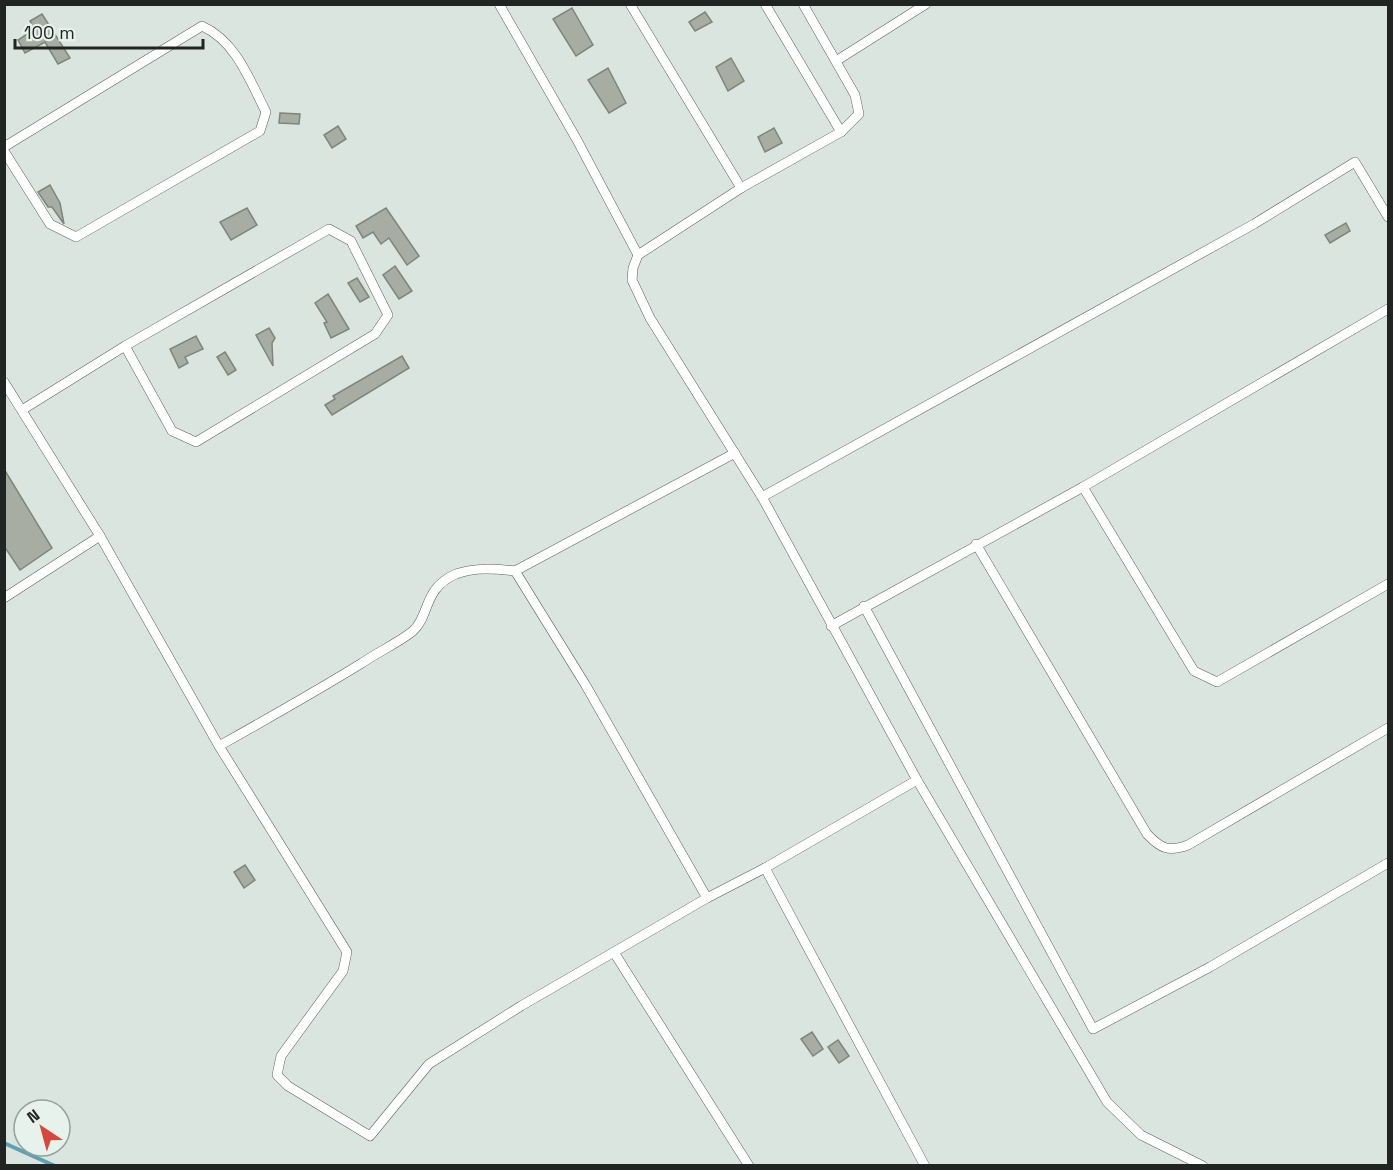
<svg xmlns="http://www.w3.org/2000/svg" width="1393" height="1170" font-family="'Space Grotesk',sans-serif">
	<style>
		.lines { fill: none; stroke-linecap: round; stroke-linejoin: round }
		.stream { stroke: #5fa1b1; stroke-width: 4 }
		.building { fill: #a7ada3; stroke: #7f857c; stroke-width: 1.5 }
		.street-casing { stroke: #58635d; stroke-width: 10 }
		.street { stroke: #fff; stroke-width: 9 }
	</style>
	<rect width="100%" height="100%" fill="#d9e5de"/>
	<g class="lines">
		<polyline class="stream" points="4,1143 55,1166"/>
	</g>
	<g class="building">
		<polygon points="572,8 593,45 576,56 553,19"/>
		<polygon points="705,12 712,22 695,31 689,22"/>
		<polygon points="42,14 70,58 58,64 45,42 25,53 18,40 35,29 30,21"/>
		<polygon points="731,58 744,81 728,91 716,67"/>
		<polygon points="608,68 626,103 609,113 588,80"/>
		<polygon points="280,113 300,114 299,124 279,123"/>
		<polygon points="338,126 346,139 332,148 324,135"/>
		<polygon points="774,128 782,143 765,152 758,137"/>
		<polygon points="50,185 60,203 64,224 52,207 48,207 38,192"/>
		<polygon points="247,208 257,225 231,240 220,222"/>
		<polygon points="386,208 419,256 407,265 389,238 381,244 373,232 363,238 356,226"/>
		<polygon points="1346,223 1350,231 1330,243 1325,235"/>
		<polygon points="395,266 412,291 399,299 383,275"/>
		<polygon points="357,278 369,297 360,302 348,283"/>
		<polygon points="328,294 349,329 331,338 324,323 327,322 315,303"/>
		<polygon points="269,328 275,338 272,343 273,366 256,335"/>
		<polygon points="196,336 203,349 185,357 188,363 179,368 170,349"/>
		<polygon points="225,352 236,370 228,375 217,357"/>
		<polygon points="402,356 409,368 332,415 325,405 335,399 333,396"/>
		<polygon points="4,469 52,548 20,570 4,546"/>
		<polygon points="245,865 255,880 244,888 234,872"/>
		<polygon points="812,1032 823,1049 813,1056 801,1039"/>
		<polygon points="838,1040 849,1056 839,1063 828,1047"/>
	</g>
	<g class="lines">
		<defs>
			<g id="street">
				<polyline points="499,4 577,140 638,255"/>
				<polyline points="630,4 741,188"/>
				<polyline points="765,4 841,132"/>
				<polyline points="803,4 855,95 859,114 841,132 741,188 638,255 633,268 632,280 650,318 762,497 917,780 1107,1102 1141,1135 1203,1166"/>
				<polyline points="836,61 926,4"/>
				<path d="M4,147L202,26C236,41 250,81 266,112L260,131L76,237L50,224L4,151"/>
				<polyline points="4,382 100,536 219,746 347,952 343,971 281,1056 277,1075 288,1086 370,1136 429,1064 521,1006 707,898"/>
				<polyline points="22,410 125,346 329,229 351,241 388,315 375,334 196,442 172,431 125,346"/>
				<polyline points="1083,487 1194,671 1217,682 1388,584"/>
				<polyline points="762,497 1254,224 1355,162 1388,217"/>
				<path d="M976,544L1147,834C1161,849 1169,852 1188,845L1388,728"/>
				<polyline points="515,571 585,684 707,898 765,868 917,780"/>
				<polyline points="4,598 100,536"/>
				<polyline points="864,606 1093,1029 1210,967 1388,863"/>
				<polyline points="831,626 1083,487 1388,309"/>
				<path d="M219,746C267,719 315,692 362,663C378,652 398,643 413,631C430,616 423,588 456,574C475,567 496,569 515,571L735,453"/>
				<polyline points="765,868 925,1166"/>
				<polyline points="615,954 749,1166"/>
			</g>
		</defs>
		<use href="#street" class="street-casing"/>
		<use href="#street" class="street"/>
	</g>
	<rect width="1393" height="1170" fill="none" stroke="#202422" stroke-width="12"/>
	<g transform="translate(42 1128) rotate(324)"><circle r="28" fill="#e6f2eb" stroke="#97a09b" stroke-width="1.5"/>
	<path d="M0-4.5L10 22L0 15L-10 22Z" fill="#d6483e"/>
	<text y="-9" font-size="16" font-weight="bold" text-anchor="middle" fill="#202422">N</text>
	</g>
	<path d="M15 39v9h188v-9" fill="none" stroke="#202422" stroke-width="3"/>
	<text x="24" y="39" font-size="18" fill="#202422" stroke="#e6f2eb" stroke-width="4.5" paint-order="stroke">100 m</text>
</svg>
